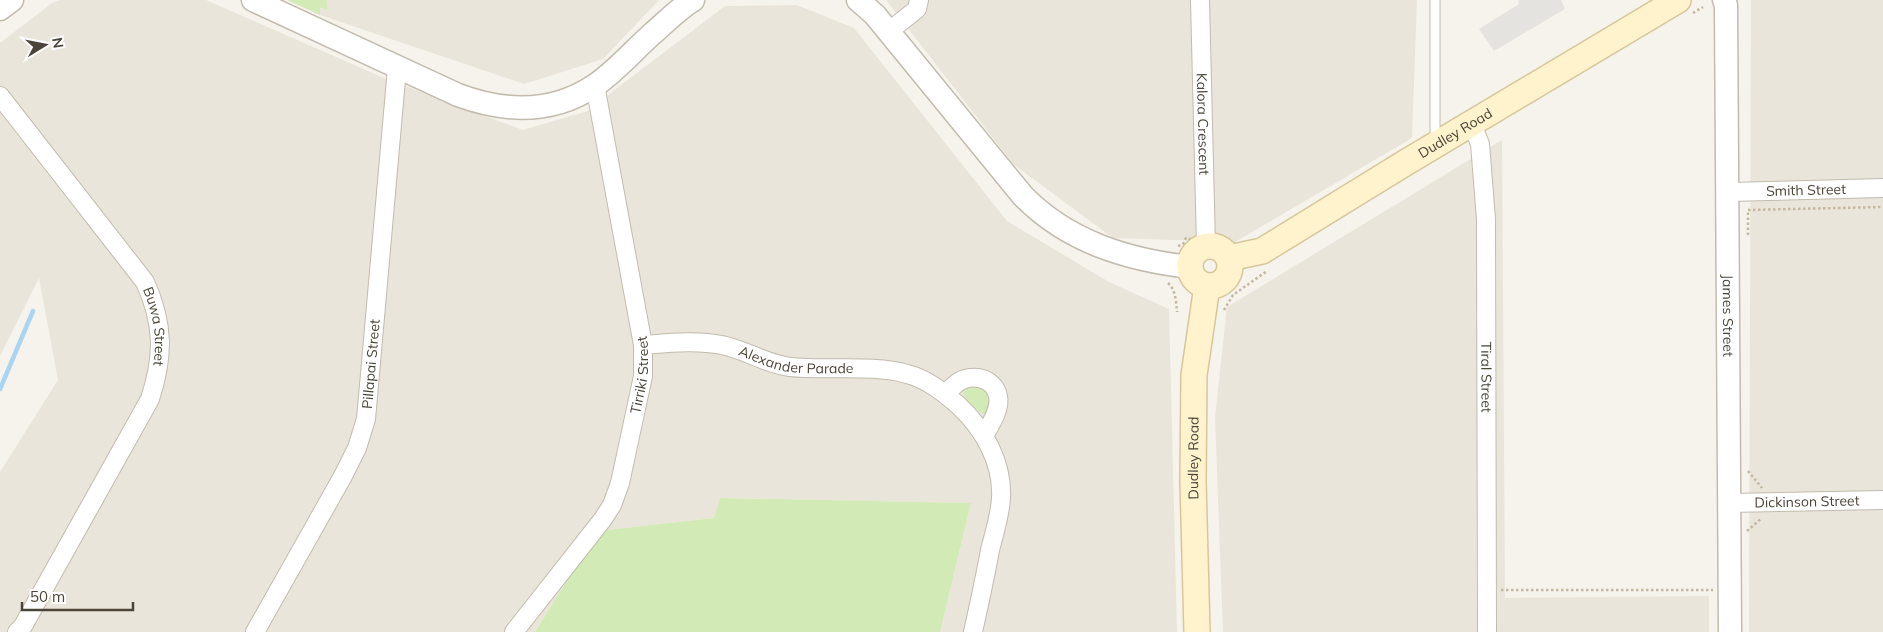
<svg xmlns="http://www.w3.org/2000/svg" width="1883" height="632" font-family="Mulish,sans-serif">
	<style>
		.residential { fill: #eae5da }
		.green { fill: #d2eab5 }
		.parking { fill: #e5e3e0 }
		.lines { fill: none; stroke-linecap: round; stroke-linejoin: round }
		.stream { stroke: #a9d4f2; stroke-width: 4.5 }
		.service-casing { stroke: #c2bbae; stroke-width: 11 }
		.minor-casing { stroke: #c2bbae; stroke-width: 20 }
		.tertiary-casing { stroke: #c2bbae; stroke-width: 25 }
		.secondary-casing { stroke: #d6c79b; stroke-width: 28 }
		.path { stroke: #c4b79f; stroke-width: 2.5; stroke-dasharray: 2.5 2.5; stroke-linecap: butt }
		.service { stroke: #fff; stroke-width: 9 }
		.minor { stroke: #fff; stroke-width: 18 }
		.tertiary { stroke: #fff; stroke-width: 22 }
		.secondary { stroke: #fff3cd; stroke-width: 25 }
		.labels { text-anchor: middle; dominant-baseline: central; stroke-width: 5; stroke-linejoin: round; paint-order: stroke }
		.street-label { font-size: 14px; fill: #4b4439; stroke: #fff }
	</style>
	<rect width="100%" height="100%" fill="#f6f3ec"/>
	<g class="residential">
		<polygon points="61,0 206,0 384,78 523,130 588,111 621,85 725,6 797,5 854,28 1007,221 1109,282 1169,309 1177,632 940,632 971,503 721,498 714,518 598,531 535,632 0,632 0,472 58,380 39,278 0,356 0,43 52,3"/>
		<polygon points="315,0 659,0 603,59 524,84 314,13"/>
		<polygon points="886,0 1417,0 1412,138 1235,242 1113,238 1013,164"/>
		<polygon points="1751,0 1883,0 1883,632 1749,632"/>
		<polygon points="1502,140 1505,598 1709,596 1709,632 1223,632 1215,417 1227,307"/>
	</g>
	<g class="green">
		<polygon points="287,0 327,0 327,10 320,7 320,15"/>
		<path d="M975,383L987,388L992,404L986,414C977,413 964,400 963,391L967,386Z"/>
		<polygon points="720,498 971,503 940,632 535,632 598,531 714,518"/>
	</g>
	<polygon class="parking" points="1518,0 1561,0 1565,9 1494,51 1479,29 1519,4"/>
	<g class="lines">
		<polyline class="stream" points="0,389 33,311"/>
		<defs>
			<polyline id="service" points="1435,142 1435,0"/>
			<g id="minor">
				<path id="s1" d="M1200,0L1206,246"/>
				<polyline points="888,32 917,9 919,0"/>
				<path id="s2" d="M0,96L145,282C164,324 164,356 150,399L23,626L17,632"/>
				<path id="s3" d="M1472,124L1480,144L1486,219L1487,632"/>
				<path id="s4" d="M1728,192L1883,188"/>
				<path id="s5" d="M643,345C669,343 696,340 722,345C746,350 766,364 790,367C826,371 873,364 907,374C927,379 943,392 958,405C984,429 1003,463 1001,498C1000,516 994,534 990,550C985,578 979,605 973,632"/>
				<path d="M946,394C949,390 953,386 957,383C971,373 994,377 998,396C1001,409 990,425 984,436"/>
				<path id="s6" d="M1729,503L1883,500"/>
				<path id="s7" d="M255,632L343,476L357,448L366,419L397,68"/>
				<path id="s8" d="M514,632L603,519L612,505L620,483L643,376V345L595,85"/>
			</g>
			<g id="tertiary">
				<path d="M253,0L458,95C504,112 552,114 594,86C614,73 634,50 652,34C665,23 678,9 693,0"/>
				<path d="M858,0L875,15L1023,196C1068,242 1128,260 1190,267"/>
				<path id="s9" d="M1724,0L1726,5L1730,632"/>
				<polyline points="0,9 12,0"/>
			</g>
			<g id="secondary">
				<circle cx="1210" cy="266" r="20"/>
				<path id="s10" d="M1229,258L1262,251L1405,163L1678,0"/>
				<path id="s11" d="M1197,632L1193,481L1194,375L1207,286"/>
			</g>
		</defs>
		<use href="#service" class="service-casing"/>
		<use href="#minor" class="minor-casing"/>
		<use href="#tertiary" class="tertiary-casing"/>
		<use href="#secondary" class="secondary-casing"/>
		<g class="path">
			<polyline points="1693,13 1703,7"/>
			<polyline points="1748,235 1748,210 1883,207"/>
			<polyline points="1178,246 1183,244 1186,238 1190,239"/>
			<path d="M1168,283C1176,290 1176,302 1177,312"/>
			<polyline points="1224,310 1233,295 1267,271"/>
			<polyline points="1748,471 1762,488"/>
			<polyline points="1747,531 1762,518"/>
			<polyline points="1501,590 1713,590"/>
		</g>
		<use href="#service" class="service"/>
		<use href="#minor" class="minor"/>
		<use href="#tertiary" class="tertiary"/>
		<use href="#secondary" class="secondary"/>
	</g>
	<g class="labels">
		<g class="street-label">
			<text stroke="none"><textPath href="#s1" startOffset="124">Kalora Crescent</textPath></text>
			<text stroke="none"><textPath href="#s10" startOffset="260">Dudley Road</textPath></text>
			<text stroke="none"><textPath href="#s4" startOffset="78">Smith Street</textPath></text>
			<text stroke="none"><textPath href="#s9" startOffset="316">James Street</textPath></text>
			<text stroke="none"><textPath href="#s2" startOffset="282">Buwa Street</textPath></text>
			<text stroke="none"><textPath href="#s5" startOffset="156">Alexander Parade</textPath></text>
			<text stroke="none"><textPath href="#s7" startOffset="296">Pillapai Street</textPath></text>
			<text stroke="none"><textPath href="#s8" startOffset="294">Tirriki Street</textPath></text>
			<text stroke="none"><textPath href="#s3" startOffset="255">Tiral Street</textPath></text>
			<text stroke="none"><textPath href="#s11" startOffset="174">Dudley Road</textPath></text>
			<text stroke="none"><textPath href="#s6" startOffset="78">Dickinson Street</textPath></text>
		</g>
	</g>
	<g transform="translate(45 45) rotate(80)" stroke="#ffffff" stroke-width="4" paint-order="stroke">
	<path d="M0-4L9 19L0 12L-9 19Z" fill="#4b4439"/>
	<text y="-8" font-size="14" font-weight="bold" text-anchor="middle" fill="#4b4439">N</text>
	</g>
	<path d="M22 602v8h111v-8" fill="none" stroke="#4b4439" stroke-width="2.5"/>
	<text x="30" y="602" font-size="15" fill="#4b4439" stroke="#ffffff" stroke-width="4" paint-order="stroke">50 m</text>
</svg>
